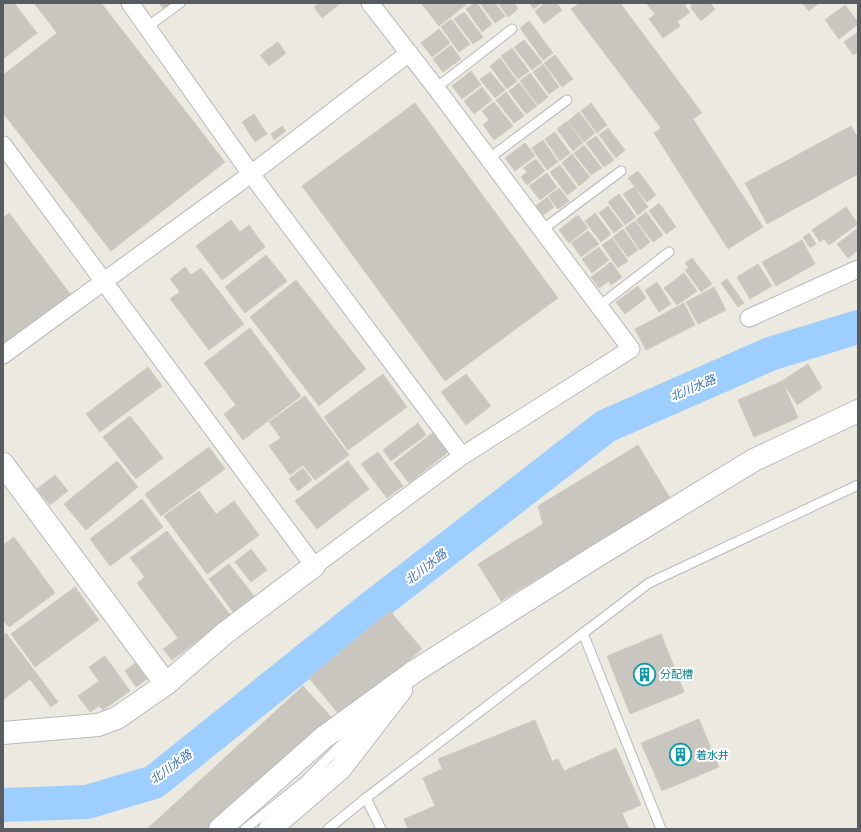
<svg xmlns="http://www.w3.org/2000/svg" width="861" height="832" font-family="'Archivo Narrow','Noto Sans JP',sans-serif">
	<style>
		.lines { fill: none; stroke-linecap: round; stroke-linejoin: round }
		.river { stroke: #9ecefd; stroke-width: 34 }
		.building { fill: #c8c6bf; stroke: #d0ccbe }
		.lane-casing { stroke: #b6b8bd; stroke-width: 11 }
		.street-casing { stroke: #b6b8bd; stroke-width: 19 }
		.secondary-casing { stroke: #b6b9bf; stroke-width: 24 }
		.lane { stroke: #fff; stroke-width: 9 }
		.street { stroke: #fff; stroke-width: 17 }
		.secondary { stroke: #fff; stroke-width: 22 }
		.labels { text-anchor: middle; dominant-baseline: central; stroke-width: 4; stroke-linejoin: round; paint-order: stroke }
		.culture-label { font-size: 11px; fill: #0d838f; stroke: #fff; text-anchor: start }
		.water-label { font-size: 12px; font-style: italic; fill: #4073b6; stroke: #fff }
	</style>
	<rect width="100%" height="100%" fill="#eceae0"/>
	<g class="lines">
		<polyline class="river" points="3,805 87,802 154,782 366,612 606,426 770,354 858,327"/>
	</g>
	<g class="building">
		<polygon points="3,3 14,3 37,33 3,59"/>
		<polygon points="34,3 101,3 225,162 111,251 3,113 3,75 57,33"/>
		<polygon points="159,3 171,3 163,8"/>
		<polygon points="319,3 341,3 322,18 314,7"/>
		<polygon points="421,3 468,3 439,26"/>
		<polygon points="474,3 477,3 492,24 482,32 466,9"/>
		<polygon points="480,3 495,3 505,16 495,23"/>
		<polygon points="498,3 514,3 518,9 508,17"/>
		<polygon points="529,3 541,3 534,9"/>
		<polygon points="545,3 557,3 562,10 544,24 535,11"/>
		<polygon points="580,3 620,3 702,113 693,119 763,227 728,249 654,133 661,128 571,9"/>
		<polygon points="646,3 686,3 685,6 690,12 677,22 680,26 663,38 649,19 655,14"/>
		<polygon points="692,3 710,3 715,9 701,21 691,8"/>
		<polygon points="802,3 819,3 809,11"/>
		<polygon points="845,5 858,22 858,24 839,39 825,20"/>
		<polygon points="464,12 483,37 473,44 454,19"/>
		<polygon points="451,19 470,44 459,52 441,27"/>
		<polygon points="529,21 553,53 543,60 520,28"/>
		<polygon points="439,29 450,43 432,57 421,43"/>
		<polygon points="858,32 858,52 853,55 844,42"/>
		<polygon points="524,40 542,62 532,70 514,47"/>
		<polygon points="278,42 286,53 269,66 260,55"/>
		<polygon points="451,45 461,59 443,72 433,59"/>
		<polygon points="512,48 529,71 518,79 501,56"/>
		<polygon points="555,55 573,79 562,87 544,63"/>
		<polygon points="500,58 517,81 507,89 490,66"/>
		<polygon points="543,64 559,87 549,94 533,72"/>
		<polygon points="471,71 481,85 462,99 452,86"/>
		<polygon points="490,72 505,90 495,98 480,79"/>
		<polygon points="530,73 548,97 538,105 520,81"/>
		<polygon points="519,83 537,106 526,114 509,91"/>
		<polygon points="482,87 492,100 474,114 464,101"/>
		<polygon points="506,92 524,116 514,123 496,100"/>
		<polygon points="494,102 513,126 494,140 483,125 489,120 482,111"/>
		<polygon points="415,103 558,298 445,381 302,186"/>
		<polygon points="591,103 607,125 597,133 581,111"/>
		<polygon points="579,112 595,133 584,142 568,121"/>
		<polygon points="254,114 267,134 255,142 242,122"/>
		<polygon points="567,121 583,143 573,151 557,129"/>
		<polygon points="282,126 286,131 274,140 271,134"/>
		<polygon points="851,126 858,138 858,174 767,224 745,183"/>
		<polygon points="608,128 625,150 616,158 599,135"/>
		<polygon points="555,132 570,153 560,161 545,139"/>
		<polygon points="596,136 614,160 604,167 586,143"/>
		<polygon points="543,140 558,162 547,170 532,148"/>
		<polygon points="525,143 535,156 515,171 505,158"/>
		<polygon points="584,145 602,168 591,175 574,153"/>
		<polygon points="572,154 590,177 579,186 562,163"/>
		<polygon points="536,159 545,171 527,185 521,177 527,172 523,168"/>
		<polygon points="560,165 577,188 567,195 550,172"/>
		<polygon points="638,171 656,195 647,202 628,178"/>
		<polygon points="547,173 557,187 540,200 529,186"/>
		<polygon points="634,187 648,207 638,215 623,194"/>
		<polygon points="559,188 569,201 558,209 548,196"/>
		<polygon points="619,194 636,217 625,225 608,202"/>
		<polygon points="547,197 554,207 543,215 536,206"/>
		<polygon points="659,203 676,227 666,234 649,211"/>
		<polygon points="608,206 623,226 614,233 599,213"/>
		<polygon points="846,207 858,224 829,245 824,239 820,242 812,230"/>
		<polygon points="646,212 663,235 653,242 636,220"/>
		<polygon points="9,213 71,295 3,346 3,218"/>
		<polygon points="595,213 611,234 601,242 585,221"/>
		<polygon points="578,215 588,228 569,243 559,230"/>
		<polygon points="231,220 240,232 249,225 265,247 222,280 196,246"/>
		<polygon points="635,221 650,242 640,250 625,228"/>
		<polygon points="858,228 858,250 848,258 837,244"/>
		<polygon points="623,229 638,250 628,257 613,237"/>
		<polygon points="588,231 599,244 581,257 571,243"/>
		<polygon points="809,233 816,244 810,248 803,237"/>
		<polygon points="612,238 628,261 618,268 602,245"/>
		<polygon points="802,240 815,264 776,286 762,262"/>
		<polygon points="599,247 609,260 592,273 582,259"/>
		<polygon points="266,255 287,281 245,313 225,287"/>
		<polygon points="692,258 712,284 701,292 685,270 689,268 685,263"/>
		<polygon points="611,262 622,277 611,285 609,281 599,288 591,277"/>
		<polygon points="758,264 772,286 750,299 737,277"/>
		<polygon points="185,267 191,275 201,268 244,324 209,350 170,299 180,292 170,279"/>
		<polygon points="684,273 697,291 677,305 664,288"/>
		<polygon points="727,279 744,303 738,307 721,283"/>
		<polygon points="296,280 366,369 319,406 250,317"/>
		<polygon points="657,282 671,304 659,312 645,290"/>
		<polygon points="638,286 646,298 625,314 616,302"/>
		<polygon points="714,287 726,310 698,324 686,302"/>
		<polygon points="684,303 695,325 646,350 635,329"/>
		<polygon points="250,328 301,396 243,440 224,414 236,405 204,363"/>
		<polygon points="808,364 822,388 797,405 782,381"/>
		<polygon points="148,367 162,386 100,432 86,414"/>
		<polygon points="383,374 407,407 348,450 324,417"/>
		<polygon points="466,374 491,406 466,425 441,392"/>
		<polygon points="782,381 798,418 754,437 738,400"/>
		<polygon points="305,396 349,455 315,480 303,465 290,475 269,446 281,438 269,422"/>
		<polygon points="130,416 163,458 136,479 103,437"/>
		<polygon points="418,423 426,435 391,461 383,450"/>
		<polygon points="436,430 448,445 447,453 409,483 394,463"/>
		<polygon points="638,445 670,498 501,601 478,564 543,524 538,506"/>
		<polygon points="209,447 225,469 161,516 145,494"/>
		<polygon points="378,452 403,486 387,498 361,464"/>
		<polygon points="117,461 138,487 86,530 64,504"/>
		<polygon points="348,461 369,489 317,529 295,501"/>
		<polygon points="303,468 312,480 298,491 289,479"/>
		<polygon points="55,475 68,491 50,505 37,489"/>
		<polygon points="199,491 216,514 234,501 259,535 207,574 164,516"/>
		<polygon points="142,499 163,527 110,566 90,539"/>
		<polygon points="167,531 231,616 172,660 163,649 178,638 137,583 145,577 130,558"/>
		<polygon points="14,537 55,593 9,627 3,620 3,545"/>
		<polygon points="251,549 267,570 251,582 235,562"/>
		<polygon points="229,564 254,596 233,612 209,579"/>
		<polygon points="75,587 99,620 35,667 11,634"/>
		<polygon points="390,611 422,649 341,717 309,678"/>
		<polygon points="6,633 58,702 51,707 30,679 3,700 3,636"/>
		<polygon points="661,634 684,692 630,714 607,656"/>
		<polygon points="105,656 130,691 103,710 99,706 90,712 78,696 99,681 89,667"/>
		<polygon points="135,663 147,679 136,687 125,671"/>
		<polygon points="303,686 332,718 211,829 147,829"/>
		<polygon points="699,719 719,767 662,791 641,743"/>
		<polygon points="535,720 552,761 558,759 564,771 616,748 641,805 622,813 629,829 408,829 404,819 435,806 423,778 442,769 438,759"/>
	</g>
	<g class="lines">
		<defs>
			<g id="lane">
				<polyline points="147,27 180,3"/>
				<polyline points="436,88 512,29"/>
				<polyline points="488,159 567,100"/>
				<polyline points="542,230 621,171"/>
				<polyline points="599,306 669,252"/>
				<polyline points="583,633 661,829"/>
				<polyline points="366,798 381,829"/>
				<polyline points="245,829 305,781 364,722"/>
				<polyline points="328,829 366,798 649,583 858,485"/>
			</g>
			<g id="street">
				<polyline points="130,3 251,174 462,456"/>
				<polyline points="3,145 314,566 462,456 631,349 436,88 370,3"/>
				<polyline points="749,318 858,269"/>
				<polyline points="3,355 251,174 409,53"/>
			</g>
			<g id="secondary">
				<polyline points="3,464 166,684"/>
				<polyline points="3,733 98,725 117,718 166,684 225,633 314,566"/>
				<polyline points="220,829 323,738 415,671 595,557 754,460 858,411"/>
				<polyline points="270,829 340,769 401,690"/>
			</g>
		</defs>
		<use href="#lane" class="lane-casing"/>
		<use href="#street" class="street-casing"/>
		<use href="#secondary" class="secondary-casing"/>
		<use href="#lane" class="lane"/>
		<use href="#street" class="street"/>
		<use href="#secondary" class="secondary"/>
	</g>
	<defs>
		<symbol id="building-ring" viewBox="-11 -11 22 22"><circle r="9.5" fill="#fff" stroke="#0f9aa8" stroke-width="1.5"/><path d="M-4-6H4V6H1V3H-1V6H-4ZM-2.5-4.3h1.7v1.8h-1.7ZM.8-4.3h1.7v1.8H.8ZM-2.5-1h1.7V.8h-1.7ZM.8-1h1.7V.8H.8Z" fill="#0f9aa8"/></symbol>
	</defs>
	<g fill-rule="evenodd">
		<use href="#building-ring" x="632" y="662" width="25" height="25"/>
		<use href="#building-ring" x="668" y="742" width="25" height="25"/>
	</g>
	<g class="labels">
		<g class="culture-label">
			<text x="660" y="674">分配槽</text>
			<text x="696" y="755">着水井</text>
		</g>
		<g class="water-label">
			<text transform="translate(693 388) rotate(-23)">北川水路</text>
			<text transform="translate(426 567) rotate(-38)">北川水路</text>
			<text transform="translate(171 767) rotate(-36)">北川水路</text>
		</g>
	</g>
	<rect width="861" height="832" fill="none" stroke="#595c61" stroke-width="8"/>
</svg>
